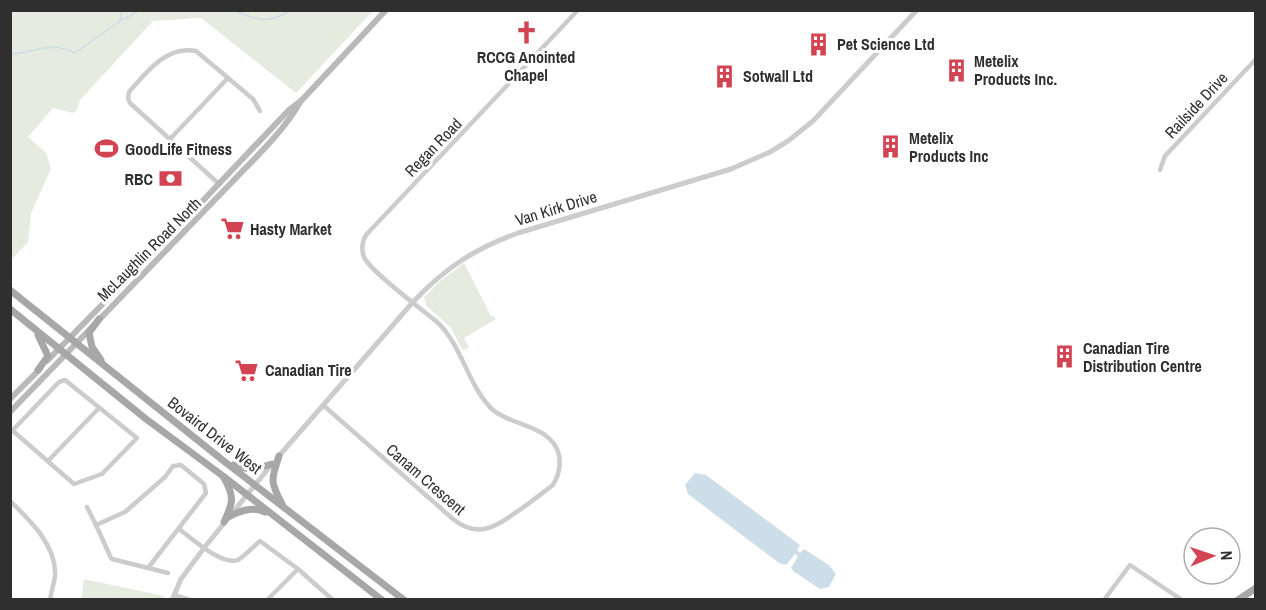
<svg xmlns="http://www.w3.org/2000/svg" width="1266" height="610" font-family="'Archivo Narrow',sans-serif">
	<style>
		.green { fill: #e5ebdf }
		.water { fill: #cddee8 }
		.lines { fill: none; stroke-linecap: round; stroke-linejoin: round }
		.stream { stroke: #cddee8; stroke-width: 1.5 }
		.minor { stroke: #ccc; stroke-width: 4.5 }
		.tertiary { stroke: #ccc; stroke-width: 5 }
		.secondary { stroke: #b9b9b9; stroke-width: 6 }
		.primary { stroke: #a7a7a7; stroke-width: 7 }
		.labels { text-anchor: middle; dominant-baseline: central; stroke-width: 6; stroke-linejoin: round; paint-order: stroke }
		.poi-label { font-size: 16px; font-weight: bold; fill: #2f2f2f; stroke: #fff; text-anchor: start }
		.street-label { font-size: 16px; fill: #2f2f2f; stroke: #fff }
	</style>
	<rect width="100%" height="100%" fill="#fff"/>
	<g class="green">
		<polygon points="11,10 373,10 373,11 296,93 201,18 153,21 80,100 77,110 73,113 53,108 28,137 46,153 51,169 31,213 28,242 11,260"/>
		<polygon points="464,263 491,316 494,316 496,319 464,338 469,347 466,350 462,349 451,328 426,305 424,297 438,283"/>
		<polygon points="84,579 164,596 163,600 81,599"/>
	</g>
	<polygon class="water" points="695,473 706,475 800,545 797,550 800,553 804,549 829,565 836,574 829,587 820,589 793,571 791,568 798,556 795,554 786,565 779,563 688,494 685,485"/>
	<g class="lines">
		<g class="stream">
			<path d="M233,10C256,20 268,25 291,10"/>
			<polyline points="120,21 141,10"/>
			<path d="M10,54C36,53 49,40 75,53L120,21L122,10"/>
		</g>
		<g class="minor">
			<polyline points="170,139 228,78"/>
			<polyline points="1160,170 1165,156 1256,59"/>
			<path d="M219,184L130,103L128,98L129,92C146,73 166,45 196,51L253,99L260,111"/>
			<path d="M323,405L453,519C478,539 495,527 518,511C530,503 541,494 553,485C559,475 561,466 559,455C552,425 511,426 493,410C468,387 462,344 436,321C421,309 370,271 364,257C361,249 362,242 366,235L578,10"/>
			<polyline points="10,433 59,382 65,380 137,438 102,474 74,484 13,431"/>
			<polyline points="48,461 99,408"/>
			<path d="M10,501C30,520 57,546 55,576C54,584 51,592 50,600"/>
			<polyline points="87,507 96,525"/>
			<path d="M179,529C191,538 222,566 238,560C245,556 254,546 260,541L298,569L333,600"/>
			<polyline points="148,568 206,493 204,484 181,465 173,466 165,477 125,512 96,525 111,558 112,559 168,573"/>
			<polyline points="174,595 190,600"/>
			<polyline points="267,600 298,569"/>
			<polyline points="1104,600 1130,565 1182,600"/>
		</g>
		<g class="tertiary">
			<path d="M278,457L413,302C445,268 474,249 518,233L731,169L770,152L788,141L813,121L917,10"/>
			<polyline points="172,600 181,579 204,548 272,464"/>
		</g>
		<g class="secondary">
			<polyline points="47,361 177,228 288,111 301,101 386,10"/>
			<polyline points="10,399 40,369"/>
			<path d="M10,412L233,181C256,157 282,133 299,104"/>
		</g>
		<g class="primary">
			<polyline points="10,290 225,462 404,600"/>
			<polyline points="10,309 146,419 223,476 382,600"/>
			<polyline points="99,319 89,333 92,347 101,360"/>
			<polyline points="38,335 48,356 38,370"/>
			<path d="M279,456C271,479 270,482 282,504"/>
			<path d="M234,465C248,471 259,468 272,464"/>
			<path d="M228,517C240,511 252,506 265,512"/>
			<path d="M224,522C233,503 235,497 224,478"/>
			<polyline points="1238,600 1256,588"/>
		</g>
	</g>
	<defs>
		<symbol id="church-bare" viewBox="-9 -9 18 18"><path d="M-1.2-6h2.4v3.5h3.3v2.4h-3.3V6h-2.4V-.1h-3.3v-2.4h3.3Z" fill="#d34452" stroke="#fff" stroke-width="2.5" paint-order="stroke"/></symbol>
		<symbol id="building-bare" viewBox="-9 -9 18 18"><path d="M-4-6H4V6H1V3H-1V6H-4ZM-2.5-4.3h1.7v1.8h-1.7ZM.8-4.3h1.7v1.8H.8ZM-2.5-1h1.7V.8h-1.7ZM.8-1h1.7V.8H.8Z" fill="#d34452" stroke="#fff" stroke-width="2.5" paint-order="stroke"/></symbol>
		<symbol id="stadium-bare" viewBox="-9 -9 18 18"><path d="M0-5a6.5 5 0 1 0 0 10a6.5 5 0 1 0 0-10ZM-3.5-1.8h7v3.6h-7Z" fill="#d34452" stroke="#fff" stroke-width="2.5" paint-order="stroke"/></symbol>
		<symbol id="bank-bare" viewBox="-9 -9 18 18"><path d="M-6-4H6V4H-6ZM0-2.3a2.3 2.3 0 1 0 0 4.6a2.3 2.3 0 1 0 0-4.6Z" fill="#d34452" stroke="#fff" stroke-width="2.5" paint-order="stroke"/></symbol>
		<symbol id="supermarket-bare" viewBox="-9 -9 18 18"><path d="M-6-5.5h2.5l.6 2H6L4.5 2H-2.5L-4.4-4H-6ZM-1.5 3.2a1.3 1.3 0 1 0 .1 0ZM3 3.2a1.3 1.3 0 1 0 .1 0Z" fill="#d34452" stroke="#fff" stroke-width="2.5" paint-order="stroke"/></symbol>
	</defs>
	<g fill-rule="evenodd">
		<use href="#church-bare" x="510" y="16" width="33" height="33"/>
		<use href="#building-bare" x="802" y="28" width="33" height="33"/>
		<use href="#building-bare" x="940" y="54" width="33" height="33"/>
		<use href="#building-bare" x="708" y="60" width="33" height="33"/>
		<use href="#building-bare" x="874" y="130" width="33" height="33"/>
		<use href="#stadium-bare" x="90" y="132" width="33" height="33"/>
		<use href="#bank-bare" x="154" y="162" width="33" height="33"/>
		<use href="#supermarket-bare" x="216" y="212" width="33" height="33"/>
		<use href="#building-bare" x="1048" y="340" width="33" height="33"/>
		<use href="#supermarket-bare" x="230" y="354" width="33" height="33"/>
	</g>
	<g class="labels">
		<g class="poi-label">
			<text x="837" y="44">Pet Science Ltd</text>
			<text x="526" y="57" text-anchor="middle">RCCG Anointed<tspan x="526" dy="18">Chapel</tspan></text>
			<text x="974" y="61">Metelix<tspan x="974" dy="18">Products Inc.</tspan></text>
			<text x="743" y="76">Sotwall Ltd</text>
			<text x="909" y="138">Metelix<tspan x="909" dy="18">Products Inc</tspan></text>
			<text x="125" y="149">GoodLife Fitness</text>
			<text x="153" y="179" text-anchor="end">RBC</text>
			<text x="250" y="229">Hasty Market</text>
			<text x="1083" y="348">Canadian Tire<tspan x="1083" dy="18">Distribution Centre</tspan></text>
			<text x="265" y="370">Canadian Tire</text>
		</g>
		<g class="street-label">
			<text transform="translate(1196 105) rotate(-47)">Railside Drive</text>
			<text transform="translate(433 147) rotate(-46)">Regan Road</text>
			<text transform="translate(556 208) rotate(-17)">Van Kirk Drive</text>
			<text transform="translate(149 249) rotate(-45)">McLaughlin Road North</text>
			<text transform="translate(215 435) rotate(38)">Bovaird Drive West</text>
			<text transform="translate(426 479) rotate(41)">Canam Crescent</text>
		</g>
	</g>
	<rect width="1266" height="610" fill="none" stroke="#2f2f2f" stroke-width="24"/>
	<g transform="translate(1212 556) rotate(88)"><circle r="28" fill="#ffffff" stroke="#acacac" stroke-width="1.5"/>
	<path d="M0-4.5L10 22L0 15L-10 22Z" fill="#d34452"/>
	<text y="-9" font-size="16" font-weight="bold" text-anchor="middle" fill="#2f2f2f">N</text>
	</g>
</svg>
